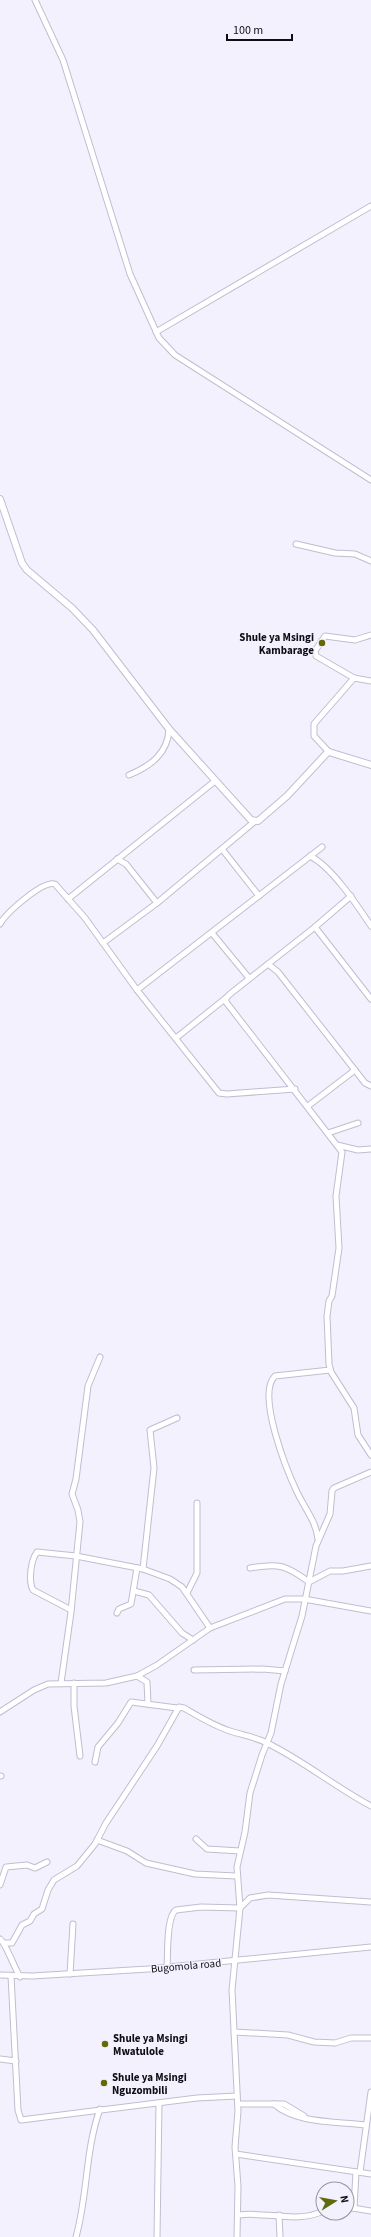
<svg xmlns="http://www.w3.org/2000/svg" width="371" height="2237" font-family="'Source Sans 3',sans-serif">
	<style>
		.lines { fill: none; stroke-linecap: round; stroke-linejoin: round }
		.minor-casing { stroke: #c1bdd2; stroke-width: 7 }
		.tertiary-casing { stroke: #c1bdd2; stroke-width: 8 }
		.minor { stroke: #fff; stroke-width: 5 }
		.tertiary { stroke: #fff; stroke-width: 6 }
		.poi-dot { fill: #62690c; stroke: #f3f1fe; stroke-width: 1.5 }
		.labels { text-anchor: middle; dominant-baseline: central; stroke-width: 3; stroke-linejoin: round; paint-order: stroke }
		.poi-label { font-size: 11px; font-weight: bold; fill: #0f0e15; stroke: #f3f1fe; text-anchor: start }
		.street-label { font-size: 11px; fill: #0f0e15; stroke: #f3f1fe }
	</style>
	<rect width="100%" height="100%" fill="#f3f1fe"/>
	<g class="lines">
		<defs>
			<g id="minor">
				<polyline points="35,0 63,60 130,274 159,338 175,355 371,480"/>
				<polyline points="156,332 371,206"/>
				<polyline points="296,544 335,553 355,554 371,561"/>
				<polyline points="354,678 316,656 315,651 325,636 355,640 371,635"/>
				<polyline points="329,752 314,736 314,724 354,678 371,681"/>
				<path d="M129,775C151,766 168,753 169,729"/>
				<polyline points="222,849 259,896"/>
				<path d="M310,856C332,867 357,905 371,926"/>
				<polyline points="117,859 126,864 157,903"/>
				<polyline points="351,896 315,927 230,994 226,998 226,1002 342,1152 336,1196 339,1248 332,1296 329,1301 327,1316 329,1364 331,1372 354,1408 358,1435 371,1455"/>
				<polyline points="68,899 215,781"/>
				<path d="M0,924C6,913 43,880 55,884L85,918L137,990L219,1093L227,1094L295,1089"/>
				<polyline points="315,927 371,999"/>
				<polyline points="212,933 249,978"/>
				<polyline points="103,943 157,903 254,822"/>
				<polyline points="268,964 278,972 365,1083 371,1086"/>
				<polyline points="137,990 322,847"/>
				<polyline points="176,1038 226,998"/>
				<polyline points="308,1106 355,1070"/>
				<polyline points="328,1133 358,1123"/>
				<polyline points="337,1145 358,1150 371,1149"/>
				<polyline points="177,1418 150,1430 154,1468 143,1569 170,1579 182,1587 210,1628"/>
				<path d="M318,1539C316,1521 305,1509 297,1492C287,1471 256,1394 275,1376L330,1370"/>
				<path d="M250,1568C279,1563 286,1565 309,1582L330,1571H343L371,1566"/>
				<polyline points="134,1591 149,1595 182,1633 193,1640"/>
				<polyline points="187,1593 197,1573 197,1503"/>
				<path d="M71,1610L33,1590C28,1581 31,1560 37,1552L76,1556L143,1569"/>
				<polyline points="117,1613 119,1609 131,1604 137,1568"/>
				<polyline points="194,1670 263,1669 285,1671"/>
				<polyline points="137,1676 147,1682 148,1704"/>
				<polyline points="61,1683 71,1612 80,1522 78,1510 72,1494 76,1479 88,1386 100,1357"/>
				<polyline points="74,1683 74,1706 80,1756"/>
				<polyline points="0,1712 34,1690 48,1684 106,1683 137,1676 157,1665 210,1628 285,1599 304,1599 371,1611"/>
				<polyline points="95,1762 98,1747 118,1723 131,1702 177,1708"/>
				<polyline points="0,1776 1,1776"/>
				<polyline points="196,1839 207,1849 240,1851"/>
				<polyline points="97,1840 127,1851 146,1863 195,1874 236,1876"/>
				<polyline points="0,1885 6,1867 27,1865 35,1868 47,1862"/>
				<path d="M0,1939C5,1942 15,1969 20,1977"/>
				<path d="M4,1943H12L22,1925L30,1921L34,1914L42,1909L48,1890L54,1880L77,1866L95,1844L106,1823L157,1746L179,1707L184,1708C198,1716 214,1726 230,1731C242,1735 255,1737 267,1743C304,1761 335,1787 371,1806"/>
				<path d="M167,1967C168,1956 166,1916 176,1910L201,1907L240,1908L250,1898L268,1895L371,1902"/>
				<polyline points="70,1974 73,1924"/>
				<polyline points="0,1975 32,1976 148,1969 371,1947"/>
				<polyline points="11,1976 18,2110 21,2120 197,2098 237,2096"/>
				<polyline points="234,2032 288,2035 314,2042 335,2043 351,2038 371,2038"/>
				<polyline points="0,2059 16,2061"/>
				<polyline points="238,2104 284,2104 304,2116"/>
				<path d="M274,2104C297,2124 336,2121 365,2125"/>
				<polyline points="236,2154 371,2174"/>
				<polyline points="360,2172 371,2092"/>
				<polyline points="347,2207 371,2211"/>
				<polyline points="354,2208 356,2172"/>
				<path d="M239,2215C266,2211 298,2224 323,2211"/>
				<polyline points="279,2215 280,2237"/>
				<path d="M76,2237C88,2194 85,2151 100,2109"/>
				<polyline points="157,2237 159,2103"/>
				<polyline points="237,2237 238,2186 235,2147 238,2111 232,1990 240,1908 237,1867 245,1832 250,1793 262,1755 271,1733 281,1684 302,1616 316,1546 330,1514 332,1491 334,1488 371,1472"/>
			</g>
			<polyline id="tertiary" points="0,499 22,563 27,570 72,608 93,630 169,729 251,820 258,821 287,796 327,753 329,752 371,765"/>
		</defs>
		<use href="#minor" class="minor-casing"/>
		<use href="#tertiary" class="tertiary-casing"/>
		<use href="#minor" class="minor"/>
		<use href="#tertiary" class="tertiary"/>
	</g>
	<g class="poi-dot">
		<circle cx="322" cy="643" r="4"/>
		<circle cx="105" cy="2044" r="4"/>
		<circle cx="104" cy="2083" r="4"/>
	</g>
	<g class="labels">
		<g class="poi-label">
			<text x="314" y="637" text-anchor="end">Shule ya Msingi<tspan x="314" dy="13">Kambarage</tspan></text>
			<text x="113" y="2038">Shule ya Msingi<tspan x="113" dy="13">Mwatulole</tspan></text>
			<text x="112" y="2077">Shule ya Msingi<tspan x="112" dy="13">Nguzombili</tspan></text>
		</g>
		<g class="street-label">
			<text transform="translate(186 1966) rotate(-5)">Bugomola road</text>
		</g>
	</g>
	<g transform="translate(335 2201) rotate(79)"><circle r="19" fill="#f3f1fe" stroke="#9896a1"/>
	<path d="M0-3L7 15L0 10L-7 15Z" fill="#62690c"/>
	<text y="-6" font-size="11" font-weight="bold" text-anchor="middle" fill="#0f0e15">N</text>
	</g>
	<path d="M227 34v6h65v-6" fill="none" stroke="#0f0e15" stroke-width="2"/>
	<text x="233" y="34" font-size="12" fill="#0f0e15" stroke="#f3f1fe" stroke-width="3" paint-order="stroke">100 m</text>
</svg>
